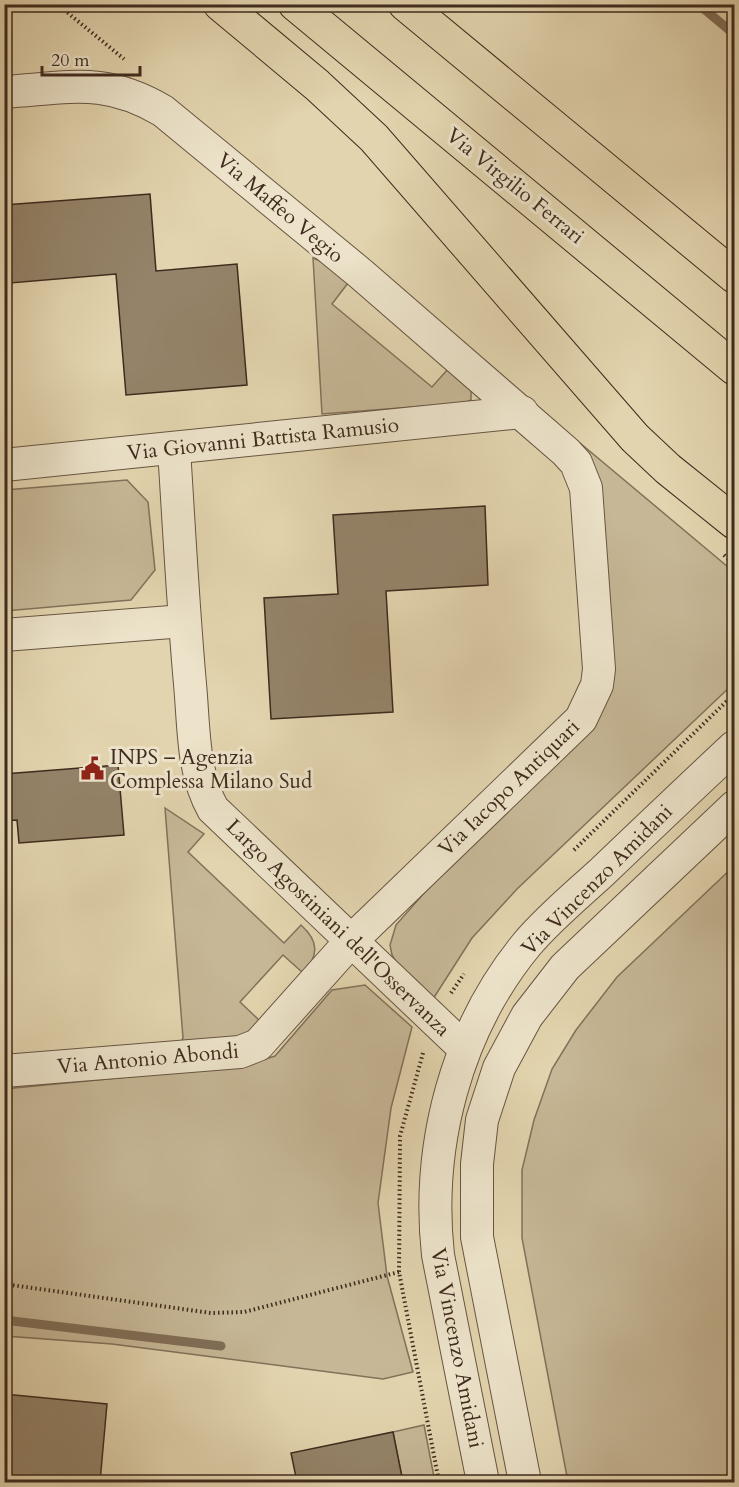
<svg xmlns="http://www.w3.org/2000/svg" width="739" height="1487" font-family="Cardo,serif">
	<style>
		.green { fill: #c6b796; stroke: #82715a; stroke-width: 1.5 }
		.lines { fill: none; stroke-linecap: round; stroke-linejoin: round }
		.stream { stroke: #806e57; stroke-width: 9 }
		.building { fill: #948369; stroke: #3f2b1e; stroke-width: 1.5 }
		.street-casing { stroke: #685542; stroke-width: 34 }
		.primary-casing { stroke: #3f2b1e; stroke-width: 35 }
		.path { stroke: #3f2b1e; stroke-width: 4; stroke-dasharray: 1.5 3; stroke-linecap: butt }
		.street { stroke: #ece3ca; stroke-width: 32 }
		.primary { stroke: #e2d4ae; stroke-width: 33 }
		.labels { text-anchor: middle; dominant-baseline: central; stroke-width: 6; stroke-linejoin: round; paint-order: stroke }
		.street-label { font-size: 21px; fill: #3f2b1e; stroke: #ece3ca }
		.poi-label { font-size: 21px; fill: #3f2b1e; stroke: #ece3ca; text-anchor: start }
	</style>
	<rect width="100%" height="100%" fill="#e2d4ae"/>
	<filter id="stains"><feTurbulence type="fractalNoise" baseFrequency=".00333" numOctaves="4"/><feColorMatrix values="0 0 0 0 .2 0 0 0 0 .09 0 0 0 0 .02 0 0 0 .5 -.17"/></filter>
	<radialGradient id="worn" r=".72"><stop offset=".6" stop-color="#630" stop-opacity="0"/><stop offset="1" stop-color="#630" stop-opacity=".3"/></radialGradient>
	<g class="green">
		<polygon points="313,258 323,262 348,283 332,304 432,387 448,369 471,388 471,400 464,403 322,414"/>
		<polygon points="580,443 734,572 734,683 517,889 472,938 433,999 398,965 392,955 390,945 396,925 446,868 587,729 588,455"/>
		<polygon points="127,480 148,502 155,570 131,600 5,611 5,490"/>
		<path d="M165,808L204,834L188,852L284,943L301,925C319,941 319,956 303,973L283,955L240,1002L260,1021L243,1038L179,1046L183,1038Z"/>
		<polygon points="734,866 734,1482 568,1482 522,1238 522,1170 534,1120 552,1069 576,1030 617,977"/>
		<polygon points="365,985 412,1027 391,1108 378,1203 387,1276 413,1372 383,1379 112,1344 5,1336 4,1089 242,1066 275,1056 332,990"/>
		<polygon points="424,1425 435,1482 403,1482 393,1432"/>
	</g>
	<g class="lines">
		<g class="stream">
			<polyline points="698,4 734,34"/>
			<polyline points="4,1320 221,1346"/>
		</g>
	</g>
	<g class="building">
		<polygon points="150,194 156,271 237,264 247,385 126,395 116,274 10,283 4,205"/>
		<polygon points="485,506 488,585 386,591 393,712 271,719 264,598 338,594 333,515"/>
		<polygon points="118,765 124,835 19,843 17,820 4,821 4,774"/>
		<polygon points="4,1394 107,1404 100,1482 4,1482"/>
		<polygon points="393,1432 403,1482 297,1482 291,1453"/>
	</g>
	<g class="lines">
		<defs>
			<g id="street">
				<path d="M4,92C69,88 104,76 163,111L361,274L566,452L576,463L586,488L599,669L597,685L581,719L351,941L258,1045L240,1052L4,1071"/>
				<path d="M174,449C179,527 183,606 190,684C194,726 192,772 213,809L465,1049"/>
				<polyline points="4,465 522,412"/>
				<polyline points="4,635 184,621"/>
				<path d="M483,1482L438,1255C426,1146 456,1030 527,944C549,918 577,895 602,872C646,830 690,788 734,747"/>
				<polyline points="525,1482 477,1237 477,1164 482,1120 499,1068 527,1016 565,967 734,807"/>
			</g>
			<g id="primary">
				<polyline points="220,4 317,85 374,138 635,438 668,469 734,522"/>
				<polyline points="295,4 734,368"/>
				<polyline points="405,4 734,276"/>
			</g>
		</defs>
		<use href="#street" class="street-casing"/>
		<use href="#primary" class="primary-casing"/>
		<g class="path">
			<polyline points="57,4 124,59"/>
			<polyline points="724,555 734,564"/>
			<polyline points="574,850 734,694"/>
			<polyline points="451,993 464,974"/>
			<polyline points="423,1053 400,1136 399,1272 439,1482"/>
			<polyline points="4,1284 211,1313 244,1312 399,1272"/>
		</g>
		<use href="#street" class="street"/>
		<use href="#primary" class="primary"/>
	</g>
	<defs>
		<symbol id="civic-bare" viewBox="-9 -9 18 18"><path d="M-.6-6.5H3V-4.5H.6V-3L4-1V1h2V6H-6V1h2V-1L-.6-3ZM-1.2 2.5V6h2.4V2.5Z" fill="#8f2418" stroke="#ece3ca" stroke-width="2.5" paint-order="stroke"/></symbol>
	</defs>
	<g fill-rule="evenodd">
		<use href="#civic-bare" x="76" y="752" width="33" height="33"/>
	</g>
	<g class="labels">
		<g class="street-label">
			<text transform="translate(515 186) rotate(39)">Via Virgilio Ferrari</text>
			<text transform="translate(280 208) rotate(40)">Via Maffeo Vegio</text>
			<text transform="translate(263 439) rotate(-6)">Via Giovanni Battista Ramusio</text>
			<text transform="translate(509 788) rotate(-44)">Via Iacopo Antiquari</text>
			<text transform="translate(597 880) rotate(-45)">Via Vincenzo Amidani</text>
			<text transform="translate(338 928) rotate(44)">Largo Agostiniani dell'Osservanza</text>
			<text transform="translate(148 1059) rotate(-5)">Via Antonio Abondi</text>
			<text transform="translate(457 1348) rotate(79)">Via Vincenzo Amidani</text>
		</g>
		<g class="poi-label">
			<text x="110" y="757">INPS – Agenzia<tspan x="110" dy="24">Complessa Milano Sud</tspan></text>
		</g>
	</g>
	<rect width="739" height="1487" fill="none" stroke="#e2d4ae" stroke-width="24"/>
	<rect x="6" y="6" width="727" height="1475" fill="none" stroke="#3f2b1e" stroke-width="3"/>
	<rect x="12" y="12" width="715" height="1463" fill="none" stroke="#3f2b1e" stroke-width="1.5"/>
	<path d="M42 66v9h98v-9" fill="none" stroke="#3f2b1e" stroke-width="3"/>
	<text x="51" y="66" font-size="18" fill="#3f2b1e" stroke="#ece3ca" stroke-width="4.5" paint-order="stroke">20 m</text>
	<rect width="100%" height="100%" filter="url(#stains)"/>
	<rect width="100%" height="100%" fill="url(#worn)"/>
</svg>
